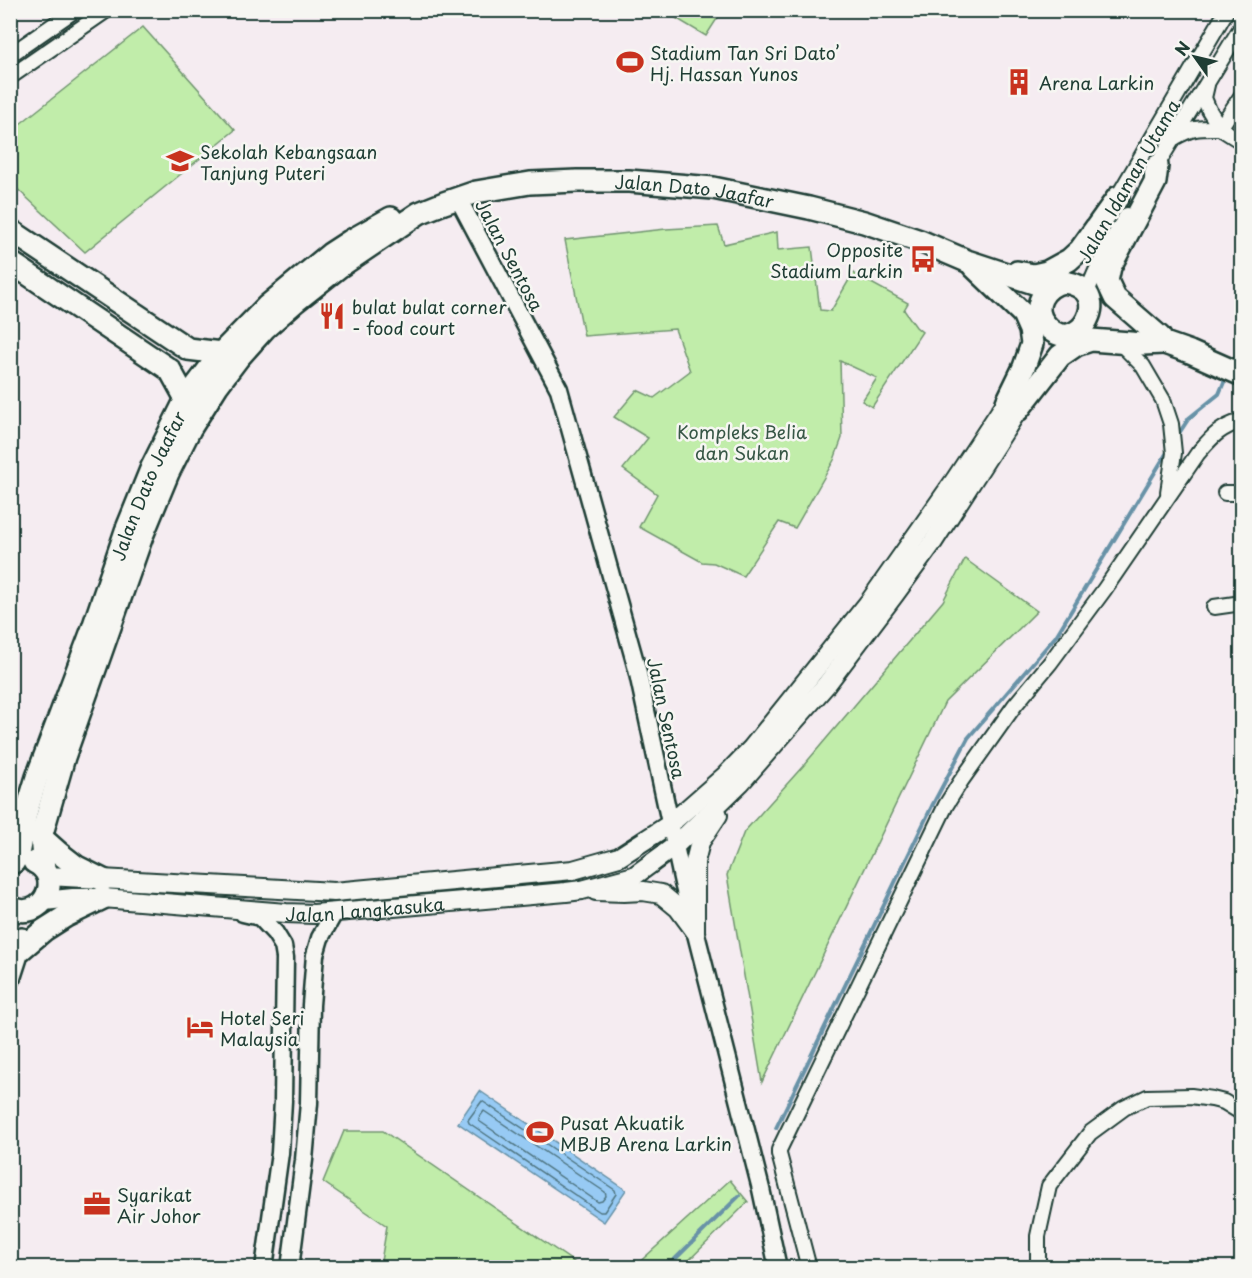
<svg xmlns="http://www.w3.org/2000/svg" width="1252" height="1278" font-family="'Playpen Sans',sans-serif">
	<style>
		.green { fill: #c1edaa; stroke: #70956f; stroke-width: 1.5 }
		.water { fill: #97caf4; stroke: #6792a7; stroke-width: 1.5 }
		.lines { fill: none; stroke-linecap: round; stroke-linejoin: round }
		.shore { stroke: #4f7581; stroke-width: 1.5 }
		.stream { stroke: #6792a7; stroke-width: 4 }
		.minor-casing { stroke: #1f3d34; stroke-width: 18 }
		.tertiary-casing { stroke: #1f3d34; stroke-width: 21 }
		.secondary-casing { stroke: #1f3d34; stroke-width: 22 }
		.primary-casing { stroke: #1f3d34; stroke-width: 26 }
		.minor { stroke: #f6f6f2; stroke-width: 14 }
		.tertiary { stroke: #f6f6f2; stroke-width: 16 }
		.secondary { stroke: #f6f6f2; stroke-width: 18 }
		.primary { stroke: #f6f6f2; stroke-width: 21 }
		.labels { text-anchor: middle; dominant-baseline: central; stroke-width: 5; stroke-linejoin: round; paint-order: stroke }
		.poi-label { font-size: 18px; fill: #1f3d34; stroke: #f6f6f2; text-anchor: start }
		.street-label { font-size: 18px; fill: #1f3d34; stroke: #f6f6f2 }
		.park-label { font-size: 18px; fill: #375746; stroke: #f6f6f2 }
	</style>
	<rect width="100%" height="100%" fill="#f5ecf1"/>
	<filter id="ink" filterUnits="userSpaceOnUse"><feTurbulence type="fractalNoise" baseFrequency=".0167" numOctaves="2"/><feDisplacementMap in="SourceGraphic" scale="12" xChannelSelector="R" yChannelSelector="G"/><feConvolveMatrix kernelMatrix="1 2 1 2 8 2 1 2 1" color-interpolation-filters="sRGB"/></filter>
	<g filter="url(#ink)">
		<g class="green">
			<polygon points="664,11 722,11 706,36"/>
			<polygon points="143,27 235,130 85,252 11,183 11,131"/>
			<polygon points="718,226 724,244 777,232 778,250 812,247 820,310 831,311 853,273 908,303 904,310 916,327 922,332 872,407 862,401 877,378 840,361 842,438 834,460 795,528 779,522 743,576 714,563 702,562 639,527 657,494 623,469 648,438 614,417 637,390 654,398 690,371 675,329 584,336 565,240 666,229"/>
			<polygon points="965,559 1037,611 945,702 762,1082 727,875 744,832 804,765 943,601"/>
			<polygon points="344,1131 383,1131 581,1267 380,1267 387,1226 323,1182"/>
			<polygon points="730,1180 748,1202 682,1267 634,1267"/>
		</g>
		<polygon class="water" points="480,1091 626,1190 604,1222 458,1123"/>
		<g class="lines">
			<g class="shore">
				<polygon points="482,1101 615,1190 616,1194 604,1212 600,1212 469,1123 468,1120"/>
				<polygon points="484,1111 605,1192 606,1196 602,1201 598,1202 479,1121 479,1118"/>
			</g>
			<g class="stream">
				<polyline points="1233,363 1242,346"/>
				<polyline points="1176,438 1189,418 1219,394 1227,375"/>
				<polyline points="776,1128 932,806 968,738 1056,636 1169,449"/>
				<polyline points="666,1268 739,1196"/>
			</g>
			<defs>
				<g id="minor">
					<polyline points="10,55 75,10"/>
					<polyline points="10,77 107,10"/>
					<polyline points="1207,85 1204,98 1209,110 1220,128 1242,142"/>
					<polyline points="1220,128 1242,95"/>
					<path d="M1174,138C1193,127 1199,128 1220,128"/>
					<polyline points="1152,173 1242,26"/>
					<polyline points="1114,203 1227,10"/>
					<path d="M1087,293C1097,265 1111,241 1127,215"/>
					<polyline points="1119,342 1143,366 1163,400 1171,424 1174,453 1168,492"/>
					<polyline points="1225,493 1242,493"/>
					<polyline points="1214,607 1242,603"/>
					<path d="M809,1268L779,1154V1150L946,805L961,781L1015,705L1050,663L1104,590L1198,453C1212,437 1220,427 1242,421"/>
					<polyline points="1038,1268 1038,1236 1049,1186 1090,1133 1124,1108 1147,1097 1191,1096 1212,1099 1224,1102 1242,1113"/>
				</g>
				<g id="tertiary">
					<polyline points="458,198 559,389 637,669 683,883 761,1189 778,1268"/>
					<polyline points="243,913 260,917 275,933 283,946 285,958 283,1101 280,1153 264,1268"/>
					<polyline points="290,1268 304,1160 309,1103 311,1005 315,955 320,938 334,913"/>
				</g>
				<g id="secondary">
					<polyline points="48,876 334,892 573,870 619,857 670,824 726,775 752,748 870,601 955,480 1015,389"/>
					<polyline points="596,891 624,892 643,891 661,894 678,908 695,931"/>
					<path id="s1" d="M44,901L73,898H103L286,913L314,914L566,892L582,890L634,876L675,846L741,782L826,685L894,595L933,542L1025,399"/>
					<polyline points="695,931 695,862 700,842 718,815"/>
				</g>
				<g id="primary">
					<polyline points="1157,166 1155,182 1110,267 1107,281 1115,298 1160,337"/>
					<polyline points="10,230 188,349 221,353"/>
					<polyline points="10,262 170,370 186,399"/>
					<polyline points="973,266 1023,314 1030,330 1032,344 1024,367 1007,402"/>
					<polyline points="1017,272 1034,275 1047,272 1069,260 1080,250 1118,197"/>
					<path d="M1063,282C1120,288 1076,363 1045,324C1030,306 1045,286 1063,282Z"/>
					<polyline points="1150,338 1190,352 1242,375"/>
					<polyline points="1018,410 1060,356 1076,345 1091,340 1143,344 1163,343"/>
					<polyline points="41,837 59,853 77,867 103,880"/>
					<path id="s2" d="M14,862L19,849L26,813L37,777L93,628L126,531L152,467L186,399L221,353L267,306L330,254L350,241L391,218"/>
					<path id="s3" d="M44,869L41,837L64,757L142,536L168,473L190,429L217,386L239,357L265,328L296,301L339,267L419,213L444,203L476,192L530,183L577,181H629L713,188L809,208L864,222L920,241L967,261L1049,288"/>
					<path d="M10,907C42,924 66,877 34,862"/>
					<polyline points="18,952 44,930 66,916 103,898"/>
					<polyline points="10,976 22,939"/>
				</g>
			</defs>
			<use href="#minor" class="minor-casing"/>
			<use href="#tertiary" class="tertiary-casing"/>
			<use href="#secondary" class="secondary-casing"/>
			<use href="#primary" class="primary-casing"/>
			<use href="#minor" class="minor"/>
			<use href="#tertiary" class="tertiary"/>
			<use href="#secondary" class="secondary"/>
			<use href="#primary" class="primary"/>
		</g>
	</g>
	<defs>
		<symbol id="stadium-bare" viewBox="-9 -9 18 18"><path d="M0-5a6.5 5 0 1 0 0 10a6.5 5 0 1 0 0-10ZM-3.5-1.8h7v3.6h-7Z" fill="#c8321e" stroke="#f6f6f2" stroke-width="2.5" paint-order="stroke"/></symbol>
		<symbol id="building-bare" viewBox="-9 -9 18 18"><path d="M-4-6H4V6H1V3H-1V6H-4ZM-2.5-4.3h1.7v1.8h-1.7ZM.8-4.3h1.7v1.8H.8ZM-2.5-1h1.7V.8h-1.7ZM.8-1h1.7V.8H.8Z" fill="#c8321e" stroke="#f6f6f2" stroke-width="2.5" paint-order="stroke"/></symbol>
		<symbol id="school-bare" viewBox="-9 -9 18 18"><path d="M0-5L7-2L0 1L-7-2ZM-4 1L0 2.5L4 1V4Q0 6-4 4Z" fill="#c8321e" stroke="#f6f6f2" stroke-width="2.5" paint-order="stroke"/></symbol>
		<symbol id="bus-bare" viewBox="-9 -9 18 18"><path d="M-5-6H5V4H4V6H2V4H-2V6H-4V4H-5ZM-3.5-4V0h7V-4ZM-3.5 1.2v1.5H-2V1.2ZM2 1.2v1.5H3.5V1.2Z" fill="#c8321e" stroke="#f6f6f2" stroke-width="2.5" paint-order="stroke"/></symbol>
		<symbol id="restaurant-bare" viewBox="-9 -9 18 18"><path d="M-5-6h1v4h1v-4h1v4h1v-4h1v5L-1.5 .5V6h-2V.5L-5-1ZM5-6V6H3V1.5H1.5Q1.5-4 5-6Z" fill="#c8321e" stroke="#f6f6f2" stroke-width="2.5" paint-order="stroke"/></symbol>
		<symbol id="hotel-bare" viewBox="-9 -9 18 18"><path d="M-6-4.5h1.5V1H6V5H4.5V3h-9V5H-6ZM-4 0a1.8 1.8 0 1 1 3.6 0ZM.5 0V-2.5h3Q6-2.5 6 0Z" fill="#c8321e" stroke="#f6f6f2" stroke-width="2.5" paint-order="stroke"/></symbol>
		<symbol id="office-bare" viewBox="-9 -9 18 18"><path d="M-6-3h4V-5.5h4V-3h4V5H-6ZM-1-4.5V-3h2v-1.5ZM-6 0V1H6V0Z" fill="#c8321e" stroke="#f6f6f2" stroke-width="2.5" paint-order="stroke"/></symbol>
	</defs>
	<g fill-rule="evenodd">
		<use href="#stadium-bare" x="611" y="43" width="38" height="38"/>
		<use href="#building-bare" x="1000" y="63" width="38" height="38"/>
		<use href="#school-bare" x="161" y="142" width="38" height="38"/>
		<use href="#bus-bare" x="904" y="240" width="38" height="38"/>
		<use href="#restaurant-bare" x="313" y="297" width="38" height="38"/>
		<use href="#hotel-bare" x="181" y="1008" width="38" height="38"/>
		<use href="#stadium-bare" x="521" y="1113" width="38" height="38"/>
		<use href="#office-bare" x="78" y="1185" width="38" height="38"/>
	</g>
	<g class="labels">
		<g class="poi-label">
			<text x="650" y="52">Stadium Tan Sri Dato’<tspan x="650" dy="21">Hj. Hassan Yunos</tspan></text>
			<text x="1039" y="82">Arena Larkin</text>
			<text x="200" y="151">Sekolah Kebangsaan<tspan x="200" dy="21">Tanjung Puteri</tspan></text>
			<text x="903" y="249" text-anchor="end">Opposite<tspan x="903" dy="21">Stadium Larkin</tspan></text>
			<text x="352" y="306">bulat bulat corner<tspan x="352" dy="21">- food court</tspan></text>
			<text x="220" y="1017">Hotel Seri<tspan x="220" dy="21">Malaysia</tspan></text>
			<text x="560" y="1122">Pusat Akuatik<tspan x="560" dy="21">MBJB Arena Larkin</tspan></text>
			<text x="117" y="1194">Syarikat<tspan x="117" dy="21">Air Johor</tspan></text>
		</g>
		<g class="street-label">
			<text transform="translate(1128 181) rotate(-60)">Jalan Idaman Utama</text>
			<text stroke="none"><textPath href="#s3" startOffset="1066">Jalan Dato Jaafar</textPath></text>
			<text transform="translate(510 255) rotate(62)">Jalan Sentosa</text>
			<text stroke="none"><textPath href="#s2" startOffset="400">Jalan Dato Jaafar</textPath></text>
			<text transform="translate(667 718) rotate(78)">Jalan Sentosa</text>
			<text stroke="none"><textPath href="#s1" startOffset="322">Jalan Langkasuka</textPath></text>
		</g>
		<g class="park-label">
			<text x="742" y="431">Kompleks Belia<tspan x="742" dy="21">dan Sukan</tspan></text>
		</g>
	</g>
	<rect width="1252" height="1278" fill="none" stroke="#f6f6f2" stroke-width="36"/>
	<rect x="18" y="18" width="1216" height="1242" fill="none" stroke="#1f3d34" stroke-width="2" filter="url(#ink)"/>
	<g transform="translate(1195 57) rotate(304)" stroke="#f6f6f2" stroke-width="4.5" paint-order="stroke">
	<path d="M0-4.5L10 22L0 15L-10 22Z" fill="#1f3d34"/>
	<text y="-9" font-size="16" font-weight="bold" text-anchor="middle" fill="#1f3d34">N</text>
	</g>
</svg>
